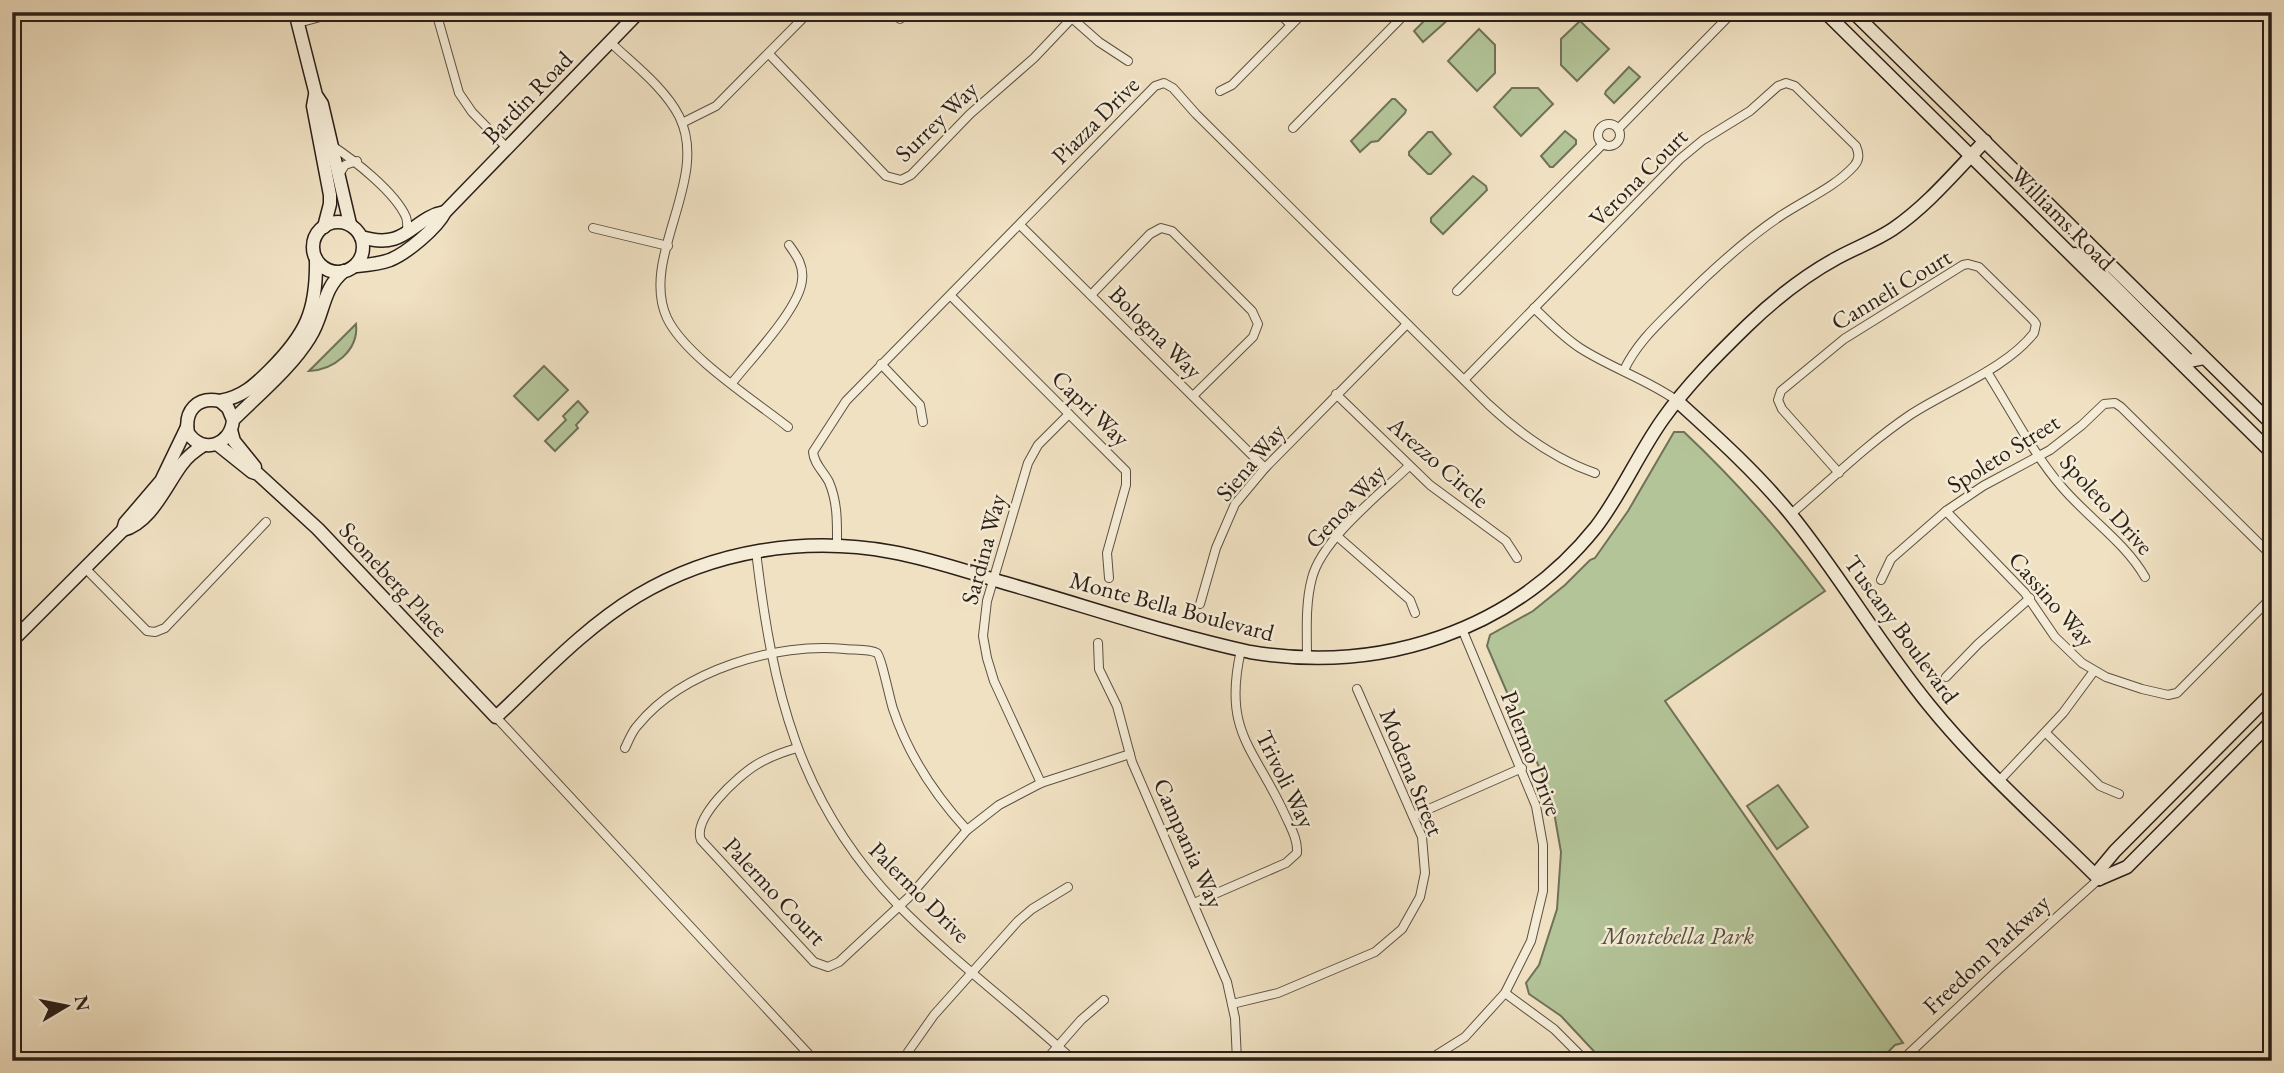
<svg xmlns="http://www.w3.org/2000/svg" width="2284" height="1073" font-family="'EB Garamond',serif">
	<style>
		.green { fill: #b3c498; stroke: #6f7258; stroke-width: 2 }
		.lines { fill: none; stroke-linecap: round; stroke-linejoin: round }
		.street-casing { stroke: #5c5042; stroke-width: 10 }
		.secondary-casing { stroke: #2b1f18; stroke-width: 15 }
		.street { stroke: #f5ecd7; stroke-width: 8 }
		.secondary { stroke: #f5ecd7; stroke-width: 12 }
		.labels { text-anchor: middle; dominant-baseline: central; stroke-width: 5; stroke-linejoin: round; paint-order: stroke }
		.street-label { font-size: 24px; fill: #2b1f18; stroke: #f5ecd7 }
		.park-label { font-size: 24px; font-style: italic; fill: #54513e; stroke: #f5ecd7 }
	</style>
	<rect width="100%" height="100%" fill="#f0e1c2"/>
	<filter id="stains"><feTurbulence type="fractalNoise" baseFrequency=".00286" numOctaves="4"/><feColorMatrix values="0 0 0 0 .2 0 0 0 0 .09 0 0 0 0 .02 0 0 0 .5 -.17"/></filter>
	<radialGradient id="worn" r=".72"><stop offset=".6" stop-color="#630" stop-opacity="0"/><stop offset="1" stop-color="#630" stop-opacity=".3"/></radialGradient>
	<g class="green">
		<polygon points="1433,12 1447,12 1450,18 1423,42 1414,31"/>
		<polygon points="1580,21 1609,49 1577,81 1561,65 1561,39"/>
		<polygon points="1479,29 1495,45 1495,73 1477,91 1448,61"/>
		<polygon points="1629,67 1640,77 1614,103 1605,94 1606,91"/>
		<polygon points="1512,88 1538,88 1553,104 1521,136 1494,107"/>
		<polygon points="1392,99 1395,99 1406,110 1405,113 1378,141 1371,142 1360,152 1351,141"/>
		<polygon points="1565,131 1576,140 1576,144 1553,167 1550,167 1541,156"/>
		<polygon points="1428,132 1432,132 1451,154 1431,174 1428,174 1409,155 1409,152"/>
		<polygon points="1473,176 1486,186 1487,190 1443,234 1431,222 1431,218"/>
		<path d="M356,324C359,351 333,370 309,371Z"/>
		<polygon points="544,366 568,390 538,420 514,396"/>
		<polygon points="578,401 588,412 576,425 578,428 555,451 545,441 566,420 563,416"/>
		<path d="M1674,432H1684C1736,481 1783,534 1825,591L1665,701L1903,1043L1895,1045L1879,1061H1603L1561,1016L1529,994L1526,983L1539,965L1557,909L1561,852L1551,795L1487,646L1490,635L1533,611L1565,585L1590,560L1595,558L1628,511Z"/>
		<polygon points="1778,785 1808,827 1777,849 1747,806"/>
	</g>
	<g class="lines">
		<defs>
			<g id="street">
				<polyline points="436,12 459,93 472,112 507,148"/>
				<polyline points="893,12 900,19"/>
				<polyline points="1065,12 1099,42 1128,61"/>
				<polyline points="1278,12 1291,25"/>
				<polyline points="298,23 339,12"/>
				<path d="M610,42C633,64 664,87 679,116C711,179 639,257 667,318C685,356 754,400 788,427"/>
				<polyline points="769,54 886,176 901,180 911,175 970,114 1034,58 1071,19"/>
				<polyline points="1220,91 1232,85 1304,12"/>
				<polyline points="682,123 716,106 809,12"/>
				<circle cx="1609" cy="135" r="11"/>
				<polyline points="1293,128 1407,12"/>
				<polyline points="1618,129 1733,12"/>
				<path d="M331,145C354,160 395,192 406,217C408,223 407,228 407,234"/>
				<polyline points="338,176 345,165 357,161"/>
				<polyline points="1020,225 1265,468"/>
				<polyline points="593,228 668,246"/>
				<polyline points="1457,291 1603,144"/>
				<polyline points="1091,295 1150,234 1161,228 1172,231 1252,311 1258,324 1253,337 1193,396"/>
				<polyline points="951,296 1126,471 1126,485 1107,553 1109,578"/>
				<path d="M1534,308C1549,322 1563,337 1580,348C1611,368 1646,379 1676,400"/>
				<polyline points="881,364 920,405 923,422"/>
				<path d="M1987,372C2011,410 2032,452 2061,486C2087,517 2125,542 2145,577"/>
				<path d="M1464,380L1680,159L1703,140L1750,111L1778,86L1786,83L1795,86L1856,146C1859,153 1860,159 1854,166C1834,188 1804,200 1779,217C1742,242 1710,272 1678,304C1657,325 1637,343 1624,370"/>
				<path d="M732,383C750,360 800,308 802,280C804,266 797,256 789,245"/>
				<polyline points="1336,394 1430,485 1506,541 1517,558"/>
				<polyline points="1946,511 2025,593 2055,637 2082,663 2106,677 2142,689 2168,695 2177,693 2272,597"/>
				<path d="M1791,514C1830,481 1867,444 1910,415C1948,390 2006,369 2034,333L2036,324L2033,320L1979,267L1968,264L1963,265L1844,339L1781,391L1778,400L1782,409L1839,473"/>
				<polyline points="1337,536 1410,600 1415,613"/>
				<path d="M837,545C837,524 838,503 829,482C824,472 814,464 813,452L846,401L1155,86L1164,83L1173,88L1196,114L1488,404C1519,433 1554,459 1595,473"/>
				<path d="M756,551C772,689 798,802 898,905C952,960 1017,1008 1074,1061"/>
				<polyline points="85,568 147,631 155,632 165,628 266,522"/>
				<polyline points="1881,580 1891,559 1946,511 1983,486 2050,450 2082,425 2104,404 2115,403 2121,407 2272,556"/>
				<polyline points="1200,604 1216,548 1235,504 1265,468 1407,324"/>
				<polyline points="1098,643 1099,669 1117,706 1132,762 1227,982 1235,1018 1237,1061"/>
				<path d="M1307,659C1307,632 1305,604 1312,578C1322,539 1380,494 1409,466"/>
				<polyline points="1946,677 1978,644 2030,598"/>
				<polyline points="496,717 815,1061"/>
				<polyline points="2046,733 2100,786 2119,794"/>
				<path d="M625,748C629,740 632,731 638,725C683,670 777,642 845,649C854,650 870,649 877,653C881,656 890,700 893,709C908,754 934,794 967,830"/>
				<path d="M797,748C783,752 769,757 756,765C738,776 692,818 701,840L814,962L828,967L839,962L909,897L967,830L999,805L1041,783L1130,754"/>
				<polyline points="2000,780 2063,713 2094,671"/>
				<polyline points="1041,783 994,681 987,658 983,636 987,601 1028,463 1038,445 1069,414"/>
				<polyline points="1413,816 1522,768"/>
				<path d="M1194,903L1286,863L1297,853C1298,840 1291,828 1286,817C1255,748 1222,733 1241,650"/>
				<polyline points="1505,993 1554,1029 1586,1061"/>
				<polyline points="1232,1004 1278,993 1375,952 1402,929 1420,897 1425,873 1422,837 1357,689"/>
				<polyline points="908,1052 934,1015 1018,921 1032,909 1068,887"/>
				<polyline points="1045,1061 1081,1020 1104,1000"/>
				<polyline points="1427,1061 1465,1037 1505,993 1531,941 1543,891 1543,845 1536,806 1462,629"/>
				<polyline points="1901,1061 1998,970 2099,879"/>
			</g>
			<g id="secondary">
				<polyline points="295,12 316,95 322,104 350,224"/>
				<polyline points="1825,12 2272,453"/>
				<polyline points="1853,12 2272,424"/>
				<polyline points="315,95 313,106 330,195 330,204 324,227"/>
				<circle cx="338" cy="247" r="25"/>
				<path d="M361,237C408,251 411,218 445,212"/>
				<polyline points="2075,254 2093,265 2189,361 2204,358"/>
				<path d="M356,266C367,265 379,264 390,260C407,253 437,228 445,212L639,12"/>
				<path d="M1676,400C1717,437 1758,474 1792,516C1841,577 1880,645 1929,705C1980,768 2042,822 2099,879"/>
				<path d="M220,401C242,397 254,386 270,370C306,334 317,311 316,259"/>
				<path d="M233,420L228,408L220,401C197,396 184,411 188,433C203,455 231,445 233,420C259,394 291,368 310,337C325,314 321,290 344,271"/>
				<polyline points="231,430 234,441 255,467"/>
				<path d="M217,444L252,472L258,474L318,529L496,717C541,675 584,628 637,596C714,550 805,536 892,552C931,559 968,572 1005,583C1086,606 1167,634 1250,652C1380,674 1512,632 1596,527C1622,493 1638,454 1663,419C1687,385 1718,354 1748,325C1775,299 1804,276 1837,258C1855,248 1875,241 1893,229C1928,205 1955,172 1985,141"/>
				<path d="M123,530C151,523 166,485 182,464C188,456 196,450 204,445"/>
				<polyline points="12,641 123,530 125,523 161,481 187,427"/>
				<polyline points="2099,879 2100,869 2115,851 2272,693"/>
				<polyline points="2099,879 2127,867 2272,721"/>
			</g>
		</defs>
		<use href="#street" class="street-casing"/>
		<use href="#secondary" class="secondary-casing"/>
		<use href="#street" class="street"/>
		<use href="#secondary" class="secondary"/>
	</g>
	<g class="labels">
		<g class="street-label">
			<text transform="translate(527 97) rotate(-46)">Bardin Road</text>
			<text transform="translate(1095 120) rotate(-45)">Piazza Drive</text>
			<text transform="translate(936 121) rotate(-44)">Surrey Way</text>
			<text transform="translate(1638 177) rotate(-45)">Verona Court</text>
			<text transform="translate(2063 218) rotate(45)">Williams Road</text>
			<text transform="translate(1891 289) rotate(-31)">Canneli Court</text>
			<text transform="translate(1156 332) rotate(45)">Bologna Way</text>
			<text transform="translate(1091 408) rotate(44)">Capri Way</text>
			<text transform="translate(2003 453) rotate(-32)">Spoleto Street</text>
			<text transform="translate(1250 462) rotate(-50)">Siena Way</text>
			<text transform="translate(1439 462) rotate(41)">Arezzo Circle</text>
			<text transform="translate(2107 504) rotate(48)">Spoleto Drive</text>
			<text transform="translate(1345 506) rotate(-47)">Genoa Way</text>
			<text transform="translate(983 549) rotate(-75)">Sardina Way</text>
			<text transform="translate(394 579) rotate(47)">Sconeberg Place</text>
			<text transform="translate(2052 599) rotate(49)">Cassino Way</text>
			<text transform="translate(1172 606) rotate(15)">Monte Bella Boulevard</text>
			<text transform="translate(1902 629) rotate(54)">Tuscany Boulevard</text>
			<text transform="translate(1532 753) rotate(69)">Palermo Drive</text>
			<text transform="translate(1412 772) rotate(68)">Modena Street</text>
			<text transform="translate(1286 779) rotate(64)">Trivoli Way</text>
			<text transform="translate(1189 843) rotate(66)">Campania Way</text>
			<text transform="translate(775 891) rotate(47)">Palermo Court</text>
			<text transform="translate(920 892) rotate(45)">Palermo Drive</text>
			<text transform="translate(1986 954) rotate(-43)">Freedom Parkway</text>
		</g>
		<g class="park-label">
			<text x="1678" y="935">Montebella Park</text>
		</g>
	</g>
	<rect width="2284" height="1073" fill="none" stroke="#f0e1c2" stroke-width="42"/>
	<rect x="14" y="14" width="2256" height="1045" fill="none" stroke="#2b1f18" stroke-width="3.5"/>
	<rect x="21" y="21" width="2242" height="1031" fill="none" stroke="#2b1f18" stroke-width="2"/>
	<g transform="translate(66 1006) rotate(80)" stroke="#f5ecd7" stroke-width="5" paint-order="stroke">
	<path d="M0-5L12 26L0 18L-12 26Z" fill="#2b1f18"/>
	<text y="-10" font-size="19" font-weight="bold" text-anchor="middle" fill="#2b1f18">N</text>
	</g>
	<rect width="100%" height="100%" filter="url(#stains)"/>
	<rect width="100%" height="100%" fill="url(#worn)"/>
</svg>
